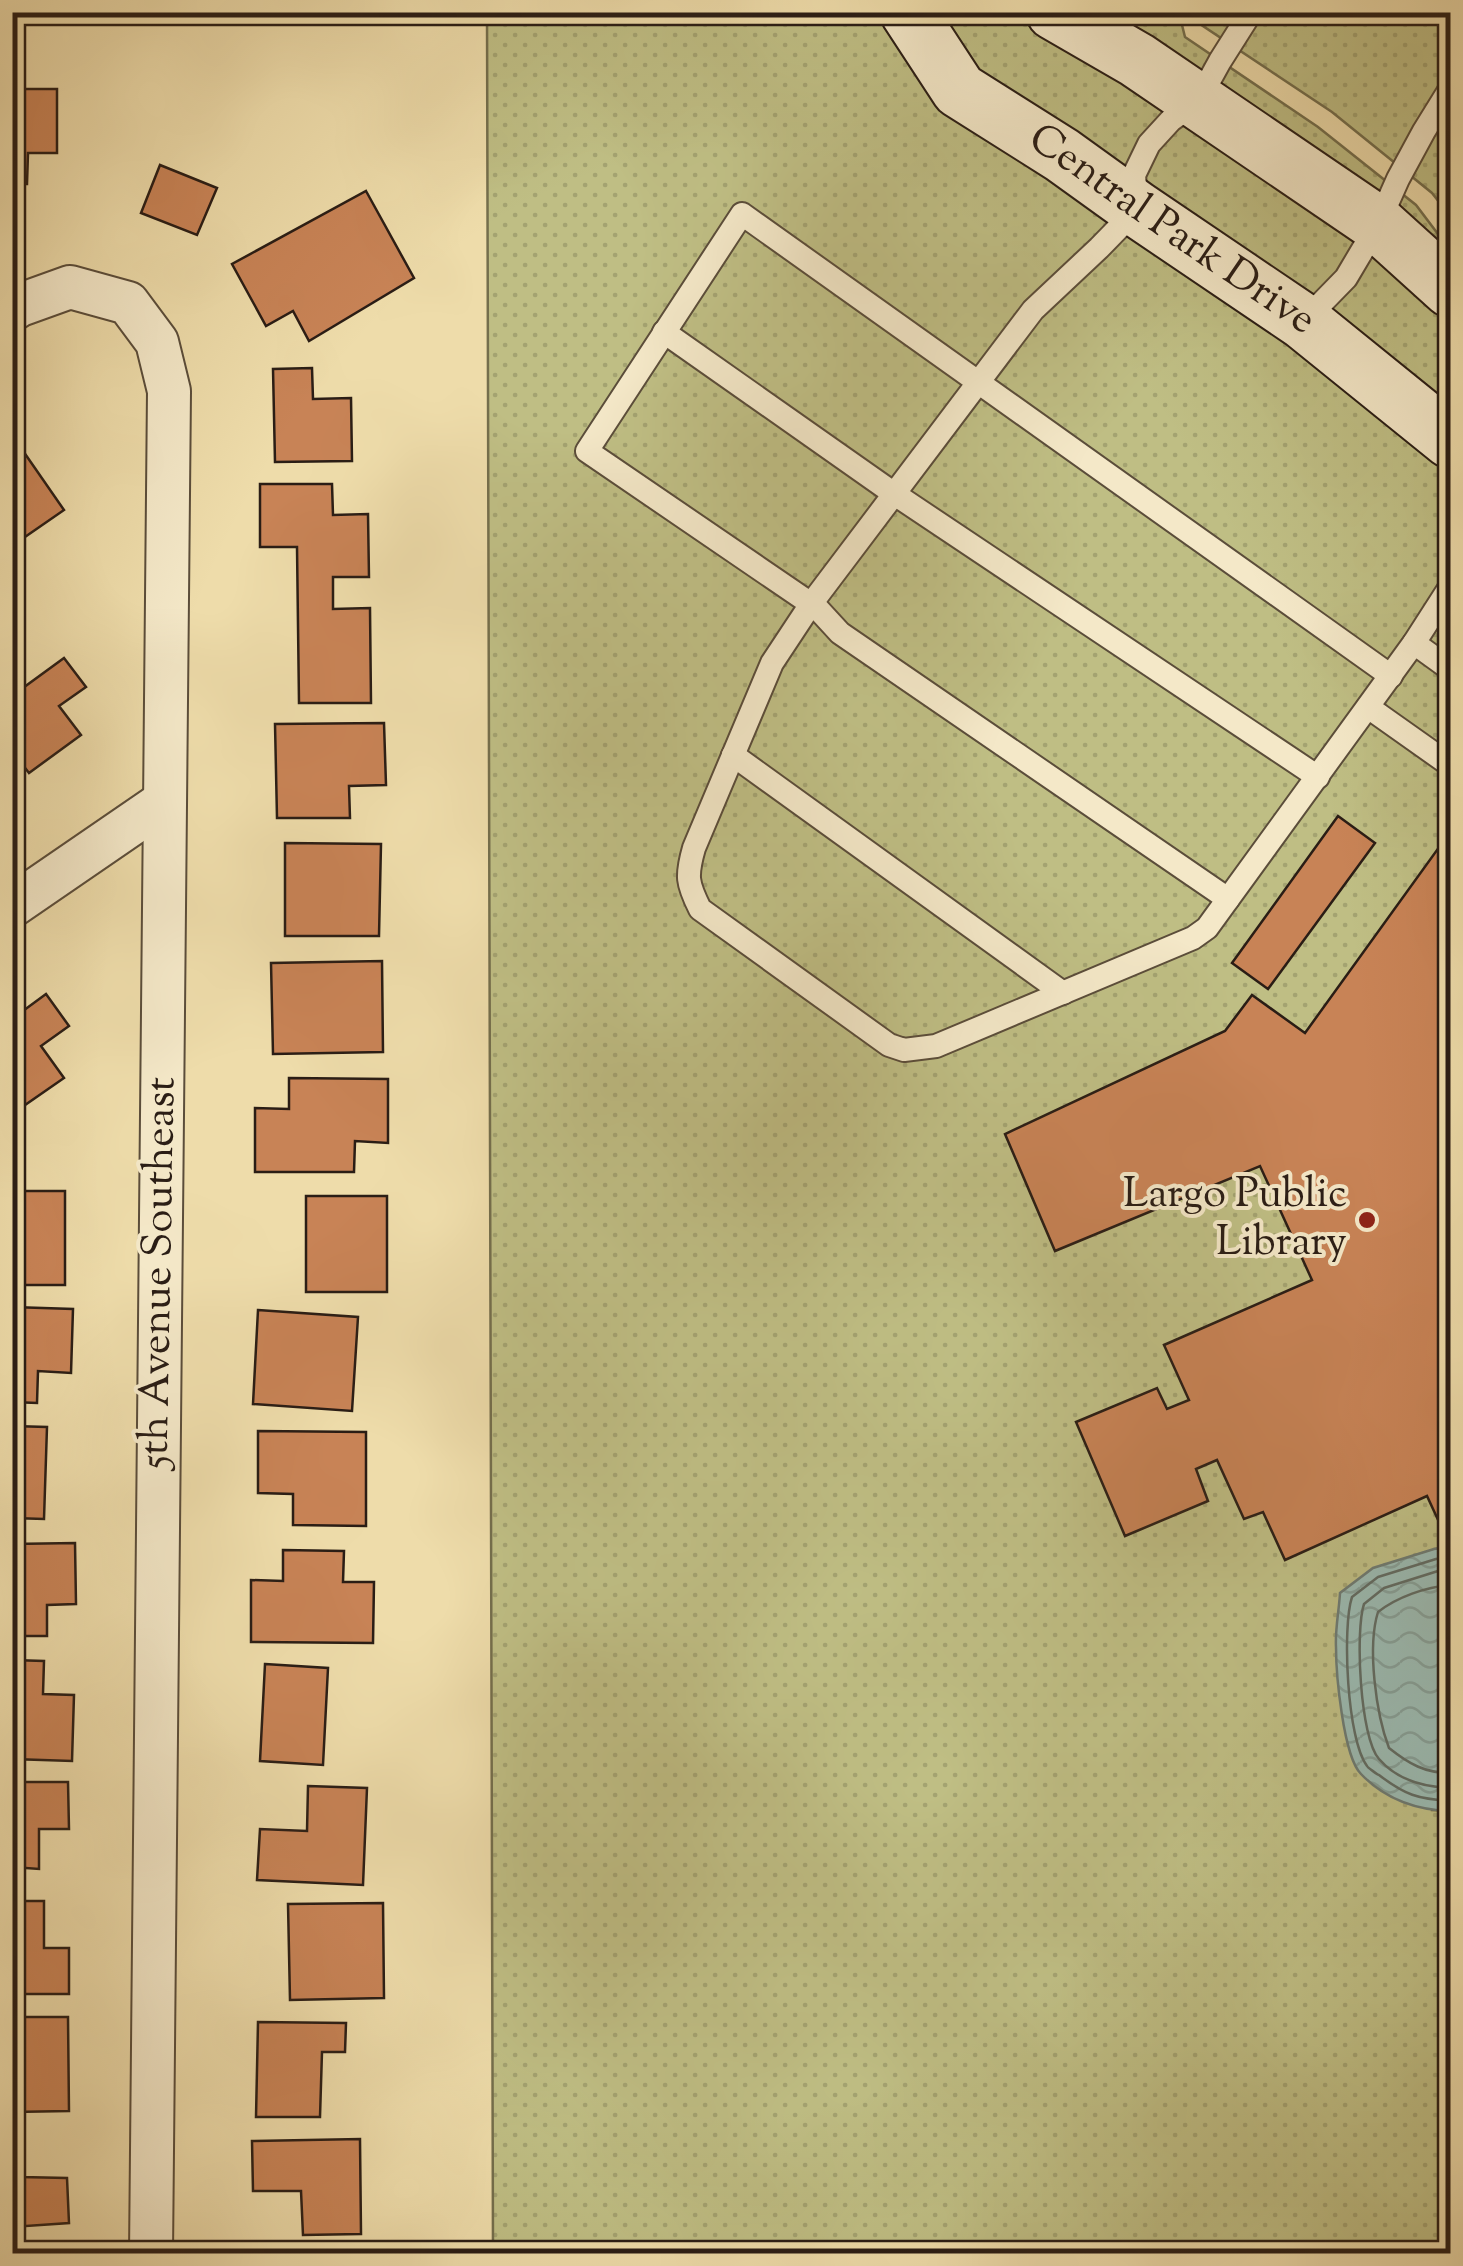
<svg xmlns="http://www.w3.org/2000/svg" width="1463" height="2266" font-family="'Sorts Mill Goudy',serif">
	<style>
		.park { fill: url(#park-dots); stroke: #746e4c; stroke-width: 2.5 }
		.water { fill: url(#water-waves); stroke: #6e7b73; stroke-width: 2.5 }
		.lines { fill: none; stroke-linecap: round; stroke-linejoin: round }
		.shore { stroke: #626c63; stroke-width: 2.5 }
		.building { fill: #c88356; stroke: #2a1d15; stroke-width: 2.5 }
		.lane-casing { stroke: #5b4d3a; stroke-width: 26 }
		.street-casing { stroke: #5b4d3a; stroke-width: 46 }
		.secondary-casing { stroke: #2a1d15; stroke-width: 59 }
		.lane { stroke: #f4e8c8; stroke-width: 22 }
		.street { stroke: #f4e8c8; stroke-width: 42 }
		.secondary { stroke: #f4e8c8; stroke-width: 55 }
		.poi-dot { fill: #8f2418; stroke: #f4e8c8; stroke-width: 4 }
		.labels { text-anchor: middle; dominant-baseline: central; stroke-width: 8; stroke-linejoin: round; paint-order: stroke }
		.street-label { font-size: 42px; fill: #2a1d15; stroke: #f4e8c8 }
		.poi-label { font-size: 42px; fill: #2a1d15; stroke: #f4e8c8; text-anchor: end }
	</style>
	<defs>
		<pattern id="park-dots" width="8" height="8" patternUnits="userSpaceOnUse" patternTransform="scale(2.5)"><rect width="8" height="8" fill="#bfbe84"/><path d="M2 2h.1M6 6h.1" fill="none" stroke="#a4a371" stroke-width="1.8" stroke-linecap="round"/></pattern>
		<pattern id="water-waves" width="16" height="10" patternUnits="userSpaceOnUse" patternTransform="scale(2.5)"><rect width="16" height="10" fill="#9bbab1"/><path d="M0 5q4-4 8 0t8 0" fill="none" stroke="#869f97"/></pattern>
	</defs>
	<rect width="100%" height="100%" fill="#eedcaa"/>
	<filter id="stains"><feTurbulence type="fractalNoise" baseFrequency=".002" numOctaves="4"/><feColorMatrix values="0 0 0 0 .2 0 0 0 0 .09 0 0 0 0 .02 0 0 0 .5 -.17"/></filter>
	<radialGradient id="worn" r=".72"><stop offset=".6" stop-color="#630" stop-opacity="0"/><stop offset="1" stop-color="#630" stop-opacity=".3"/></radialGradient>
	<g class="park">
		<polygon points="860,12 876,16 876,23 885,22 1288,338 1450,471 1450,1547 1434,1549 1432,1810 1450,1811 1450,2253 493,2253 487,13"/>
		<polygon points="1203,12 1450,13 1450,216 1432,193 1332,112 1197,22"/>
		<polygon points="976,13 1007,13 1123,78 1362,240 1450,320 1450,411 979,75 939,17"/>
		<polygon points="1100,13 1179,13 1185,37 1318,127 1416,205 1450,250 1450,257"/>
	</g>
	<path class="water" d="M1450,1547V1811C1417,1810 1385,1799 1361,1774C1343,1756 1336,1673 1336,1647C1335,1629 1339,1611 1340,1593L1373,1568L1434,1549Z"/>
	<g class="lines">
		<g class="shore">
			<path d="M1450,1557L1436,1559L1378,1577L1352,1597C1342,1627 1347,1740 1367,1766C1367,1767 1378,1775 1379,1775C1405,1795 1418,1799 1450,1801"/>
			<path d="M1450,1570L1438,1571L1384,1588L1364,1604C1355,1631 1360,1738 1379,1759C1397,1780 1424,1787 1450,1788"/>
			<path d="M1450,1585C1426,1587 1397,1597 1378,1612C1367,1647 1376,1714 1389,1748C1409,1764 1425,1773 1450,1773"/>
		</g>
	</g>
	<g class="building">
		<polygon points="12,89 57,89 57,153 28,153 27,184 12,184"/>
		<polygon points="160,165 217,188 197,235 141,213"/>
		<polygon points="366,191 414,278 309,341 293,311 266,326 232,264"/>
		<polygon points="312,368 313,399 351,398 352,461 275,462 273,369"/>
		<polygon points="12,435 64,510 22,539 12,525"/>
		<polygon points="260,484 332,484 333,515 368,514 369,577 333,577 333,609 370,608 371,703 299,703 297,547 260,547"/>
		<polygon points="64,658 86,687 59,706 81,735 29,773 12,751 12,696"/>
		<polygon points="384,723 386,785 349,786 350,818 277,818 275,724"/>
		<polygon points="1338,816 1375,843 1268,989 1232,963"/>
		<polygon points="1450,832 1450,1169 1441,1182 1450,1188 1450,1518 1439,1522 1427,1496 1285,1560 1263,1512 1244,1519 1217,1460 1196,1469 1208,1501 1125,1536 1076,1422 1157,1388 1167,1409 1189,1400 1164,1345 1312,1280 1260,1166 1055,1251 1005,1134 1225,1031 1252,995 1305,1033"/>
		<polygon points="285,843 381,844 379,936 285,936"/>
		<polygon points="382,961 383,1052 273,1054 271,963"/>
		<polygon points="46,994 69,1026 41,1046 64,1078 12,1114 12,1019"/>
		<polygon points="289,1078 388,1079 388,1143 355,1141 354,1172 255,1172 255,1108 289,1109"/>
		<rect x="12" y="1191" width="53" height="94"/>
		<rect x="306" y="1196" width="81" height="96"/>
		<polygon points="12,1307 73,1309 71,1373 38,1371 37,1403 12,1402"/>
		<polygon points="258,1310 358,1317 352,1411 253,1404"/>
		<polygon points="12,1426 47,1427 44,1519 12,1518"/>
		<polygon points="258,1431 366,1432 366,1526 293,1525 293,1494 258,1493"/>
		<polygon points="75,1543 76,1604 47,1605 47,1636 12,1636 12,1544"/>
		<polygon points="283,1550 344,1551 343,1582 374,1582 373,1643 251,1642 251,1580 283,1581"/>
		<polygon points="12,1660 44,1661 43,1694 74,1695 72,1761 12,1759"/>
		<polygon points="265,1664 328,1668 323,1765 260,1761"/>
		<polygon points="12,1782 68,1782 69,1829 39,1829 39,1869 12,1867"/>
		<polygon points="308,1786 367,1788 363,1885 257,1880 260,1829 307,1831"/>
		<polygon points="12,1901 44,1901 44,1948 69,1948 69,1994 12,1994"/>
		<polygon points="383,1903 384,1998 290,2000 288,1904"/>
		<polygon points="12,2017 68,2017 69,2111 12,2112"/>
		<polygon points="258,2022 346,2023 345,2052 322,2052 320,2117 256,2117"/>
		<polygon points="21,2129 21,2177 67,2178 69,2223 12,2227 12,2130"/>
		<polygon points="360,2139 361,2234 303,2235 301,2191 253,2191 252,2141"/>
	</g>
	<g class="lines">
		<defs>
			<g id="lane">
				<path d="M1251,12L1220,61L1198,101L1171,120L1149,144L1134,175L1137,209L1099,248L1033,310L811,604L772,663L694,848C686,876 687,883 700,909L889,1045L904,1050L936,1046L1193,938L1207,928L1414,643L1450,587"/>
				<polyline points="1304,321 1346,278 1378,224 1398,179 1424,131 1450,89"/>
				<polyline points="664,332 893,493 1318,777"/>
				<polyline points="1414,643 1450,669"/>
				<polyline points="1368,707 1450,765"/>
				<polyline points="733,755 1063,993"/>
				<polyline points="1228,899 840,633 817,608 587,451 742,214 1391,676"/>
			</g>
			<g id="street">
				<polyline points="12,310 20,305 70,287 128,303 157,342 169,391 151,2254"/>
				<polyline points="12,906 165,801"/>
			</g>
			<g id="secondary">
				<path id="s1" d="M908,12L959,90L1062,155L1137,209L1304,322L1450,440"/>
				<polyline points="1054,12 1137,60 1378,224 1450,289"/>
			</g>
		</defs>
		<use href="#lane" class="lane-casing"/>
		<use href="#street" class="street-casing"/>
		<use href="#secondary" class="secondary-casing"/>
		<use href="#lane" class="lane"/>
		<use href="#street" class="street"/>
		<use href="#secondary" class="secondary"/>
	</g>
	<circle class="poi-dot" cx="1367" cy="1220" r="10"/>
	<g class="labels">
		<g class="street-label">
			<text stroke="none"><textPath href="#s1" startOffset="348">Central Park Drive</textPath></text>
			<text transform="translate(160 1273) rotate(-89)">5th Avenue Southeast</text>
		</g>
		<g class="poi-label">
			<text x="1347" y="1196">Largo Public<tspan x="1347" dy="48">Library</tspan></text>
		</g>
	</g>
	<rect width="1463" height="2266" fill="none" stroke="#eedcaa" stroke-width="50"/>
	<rect x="15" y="15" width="1433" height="2236" fill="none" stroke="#2a1d15" stroke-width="5"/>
	<rect x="25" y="25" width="1413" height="2216" fill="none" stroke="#2a1d15" stroke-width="2.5"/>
	<rect width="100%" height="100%" filter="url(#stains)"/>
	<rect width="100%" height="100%" fill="url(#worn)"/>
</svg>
